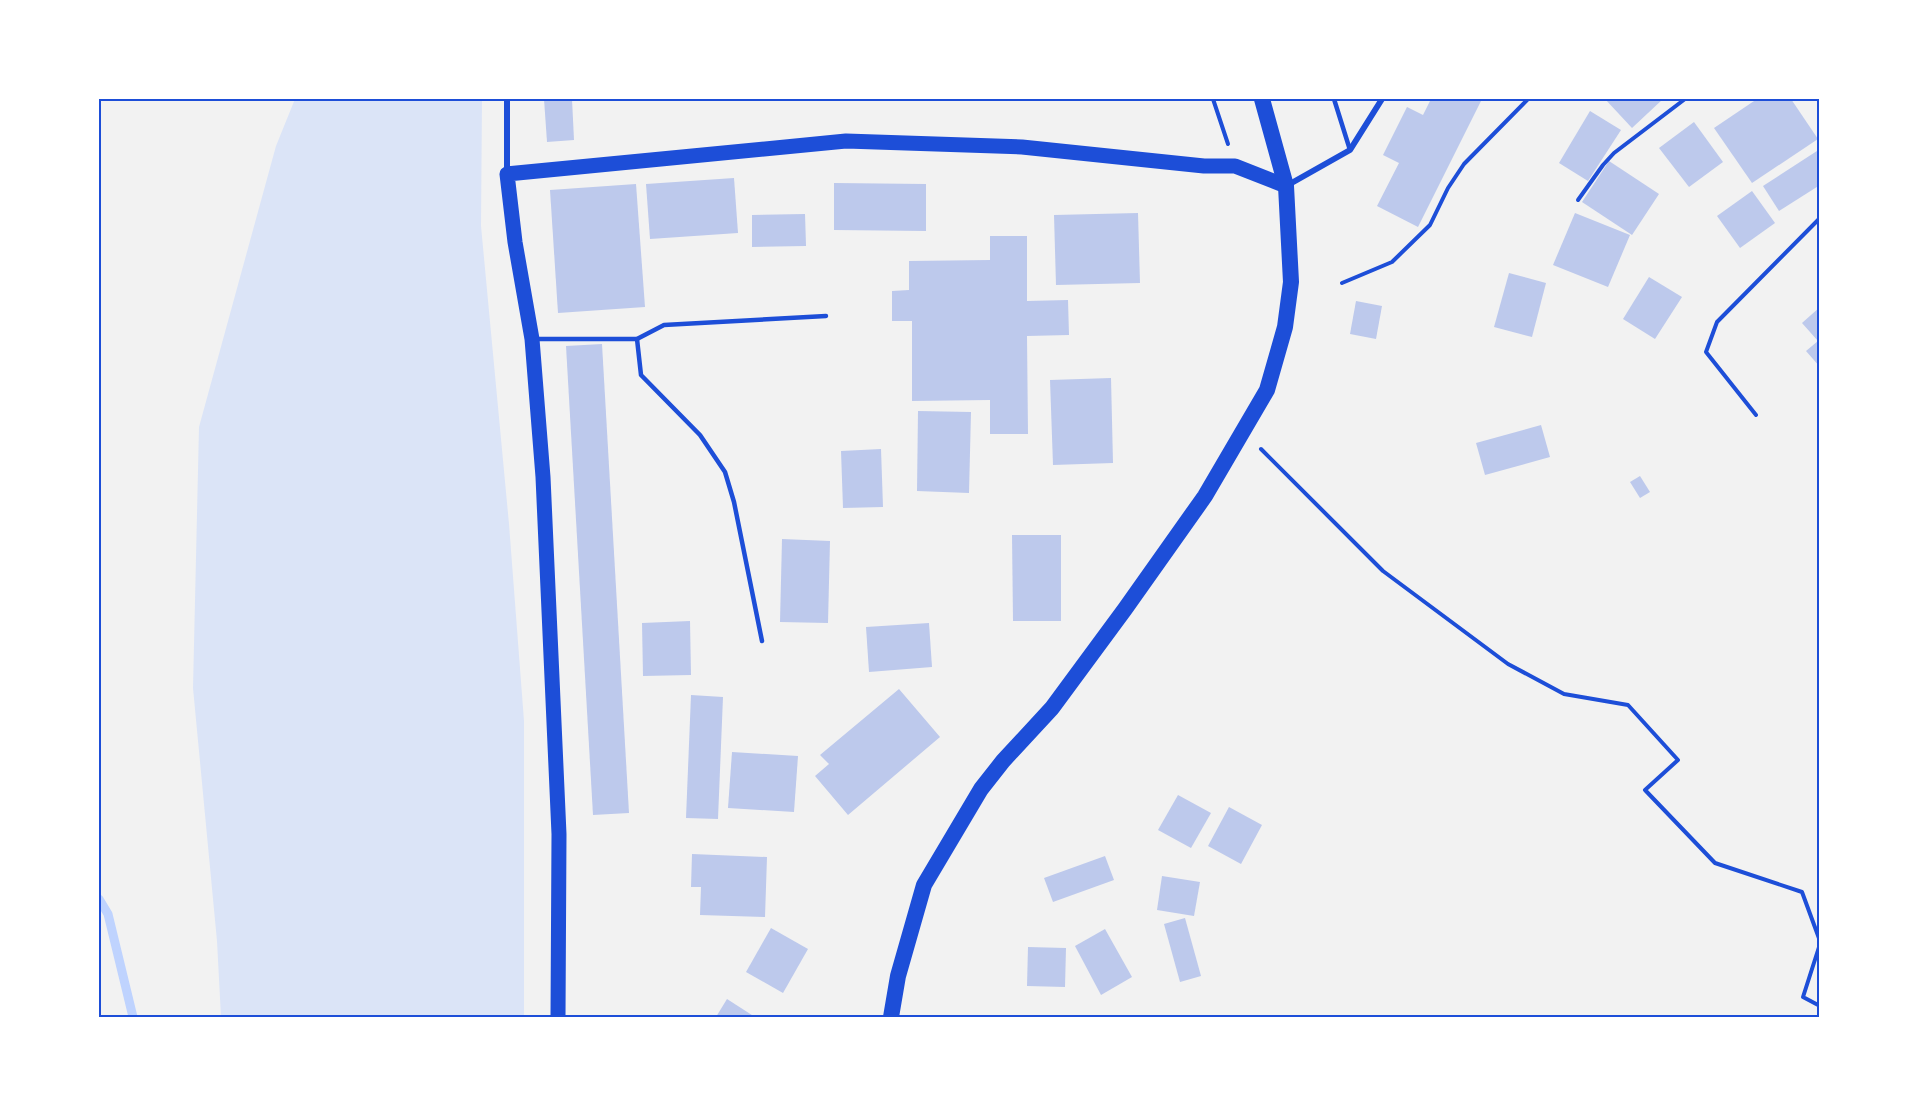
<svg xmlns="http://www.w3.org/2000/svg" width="1919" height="1116" font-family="'Public Sans',sans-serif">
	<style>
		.green { fill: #dbe4f7 }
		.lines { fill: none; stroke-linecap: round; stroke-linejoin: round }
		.stream { stroke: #bfd3fe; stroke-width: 9 }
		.building { fill: #bdc9ec }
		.path { stroke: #1d4ed8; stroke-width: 4 }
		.service { stroke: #1d4ed8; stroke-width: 4.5 }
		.minor { stroke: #1d4ed8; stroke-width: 6 }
		.primary { stroke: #1d4ed8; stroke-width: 15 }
		.trunk { stroke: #1d4ed8; stroke-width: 16 }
		.neatline { fill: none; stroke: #1d4ed8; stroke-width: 2 }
	</style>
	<rect width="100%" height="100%" fill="#f2f2f2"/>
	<polygon class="green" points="295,99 482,99 481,226 509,524 524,721 524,1017 221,1017 217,941 193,688 199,427 276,146"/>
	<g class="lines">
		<polyline class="stream" points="99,899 108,914 133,1017"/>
	</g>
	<g class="building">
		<polygon points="544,99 572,99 574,140 547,142"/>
		<polygon points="1431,99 1477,99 1481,101 1418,227 1377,206 1399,163 1383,155 1407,107 1423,115"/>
		<polygon points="1605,99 1663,99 1632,128"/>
		<polygon points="1757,99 1791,99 1818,139 1752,183 1714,128"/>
		<polygon points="1590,111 1621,130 1588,181 1559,163"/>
		<polygon points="1694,122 1723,162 1689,187 1659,148"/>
		<polygon points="1820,149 1820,185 1779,211 1763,186"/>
		<polygon points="1609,161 1659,194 1632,235 1582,202"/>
		<polygon points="734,178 738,233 650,239 646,184"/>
		<polygon points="834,183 926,184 926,231 834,230"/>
		<polygon points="636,184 645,307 558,313 550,190"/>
		<polygon points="1752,191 1775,223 1740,248 1717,216"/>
		<polygon points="1138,213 1140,283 1056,285 1054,215"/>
		<polygon points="1575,213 1630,235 1608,287 1553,265"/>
		<polygon points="805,214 806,246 752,247 752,215"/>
		<polygon points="990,236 1027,236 1027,301 1068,300 1069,335 1027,336 1028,434 990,434 990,400 912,401 912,321 892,321 892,291 909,290 909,261 990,260"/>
		<polygon points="1509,273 1546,283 1532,337 1494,327"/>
		<polygon points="1649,277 1682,297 1655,339 1623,319"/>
		<polygon points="1356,301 1382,306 1376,339 1350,334"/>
		<polygon points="1820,307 1820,367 1806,351 1818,341 1802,323"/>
		<polygon points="602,344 629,813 593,815 566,346"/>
		<polygon points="1111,378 1113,463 1053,465 1050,380"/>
		<polygon points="918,411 971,412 969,493 917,491"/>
		<polygon points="1541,425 1550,457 1485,475 1476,443"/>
		<polygon points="881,449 883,507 843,508 841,451"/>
		<polygon points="1640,476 1650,492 1640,498 1630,482"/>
		<polygon points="1012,535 1061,535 1061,621 1013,621"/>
		<polygon points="782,539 830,541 828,623 780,622"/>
		<polygon points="690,621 691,675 643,676 642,623"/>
		<polygon points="929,623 932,667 869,672 866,627"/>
		<polygon points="899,689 940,737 848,815 815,776 829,764 820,755"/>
		<polygon points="691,695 723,697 718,819 686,818"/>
		<polygon points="732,752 798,756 794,812 728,808"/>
		<polygon points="1178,795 1211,813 1191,848 1158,830"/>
		<polygon points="1229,807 1262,825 1241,864 1208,846"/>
		<polygon points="692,854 767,857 765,917 700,915 701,887 691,887"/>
		<polygon points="1105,856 1114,880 1053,902 1044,878"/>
		<polygon points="1162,876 1200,882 1194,916 1157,910"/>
		<polygon points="1185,918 1201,976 1180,982 1164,924"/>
		<polygon points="771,928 808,949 783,993 746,972"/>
		<polygon points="1105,929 1132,977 1101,995 1075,946"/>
		<polygon points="1028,947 1066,948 1065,987 1027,986"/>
		<polygon points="727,999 755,1017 716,1017"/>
	</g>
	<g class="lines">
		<g class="path">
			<polyline points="1213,99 1228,144"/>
			<polyline points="1578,200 1603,165 1614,153 1685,99"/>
			<polyline points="1342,283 1392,262 1430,225 1448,188 1464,164 1528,99"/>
			<polyline points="1756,415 1706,352 1717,322 1820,218"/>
			<polyline points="1261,449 1383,571 1508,664 1564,694 1628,705 1678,760 1645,790 1715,863 1802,892 1820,941"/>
			<polyline points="1820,944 1803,997 1820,1006"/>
		</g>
		<g class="service">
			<polyline points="1334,99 1350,150"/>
			<polyline points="534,339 637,339 664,325 826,316"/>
			<polyline points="637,339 641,375 700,435 725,472 734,502 762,641"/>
		</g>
		<g class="minor">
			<polyline points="507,99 507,173"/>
			<polyline points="1288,185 1350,150 1382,99"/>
		</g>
		<polyline class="primary" points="558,1017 559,834 543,477 532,339 515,242 507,174 846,141 1022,147 1204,166 1235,166 1286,186"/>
		<polyline class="trunk" points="891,1017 898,976 924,885 981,789 1003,761 1052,708 1125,609 1205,496 1267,390 1285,327 1291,282 1286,186 1262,99"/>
	</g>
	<rect width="1919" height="1116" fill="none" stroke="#ffffff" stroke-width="201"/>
	<rect x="100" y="100" width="1718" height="916" class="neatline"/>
</svg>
